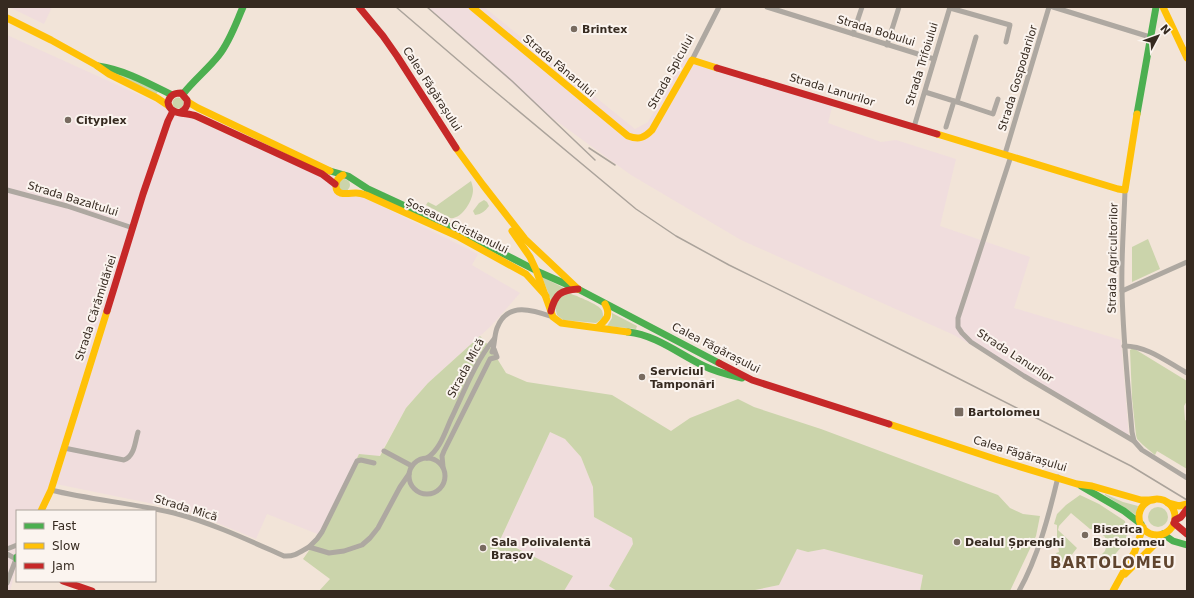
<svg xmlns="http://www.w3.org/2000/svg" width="1194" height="598" font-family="'DejaVu Sans',sans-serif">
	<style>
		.industrial { fill: #f0dddd }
		.green { fill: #cbd4ab }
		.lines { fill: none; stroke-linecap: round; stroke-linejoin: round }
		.street { stroke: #aea8a1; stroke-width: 5 }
		.fast { stroke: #4caf50; stroke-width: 7 }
		.slow { stroke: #ffc107; stroke-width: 7 }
		.jam { stroke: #c62828; stroke-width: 7 }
		.rail { stroke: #aba39b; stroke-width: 1.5 }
		.poi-dot { fill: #786b60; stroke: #fbf4ef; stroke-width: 1.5 }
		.labels { text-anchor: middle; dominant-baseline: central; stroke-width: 4; stroke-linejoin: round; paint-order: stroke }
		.poi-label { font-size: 11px; font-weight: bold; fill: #362a20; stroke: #fbf4ef; text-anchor: start }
		.street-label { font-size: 11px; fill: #362a20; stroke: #fbf4ef }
		.district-label { font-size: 15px; font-weight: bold; letter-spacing: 1px; fill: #60452f; stroke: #fbf4ef }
	</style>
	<rect width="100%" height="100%" fill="#f2e4d8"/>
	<g class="industrial">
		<polygon points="9,7 52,7 44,24"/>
		<polygon points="428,7 484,7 635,129 648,122 685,57 833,103 828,123 881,142 896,140 956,159 940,226 1030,257 1014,308 1121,340 1129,438 954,335 741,240 631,175 544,112"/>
		<polygon points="7,35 343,187 478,254 472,265 520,293 491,326 428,383 406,408 379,456 320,535 267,514 256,539 188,511 56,484 42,511 17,511 17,565 10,591 7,591"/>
		<polygon points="550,432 565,439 581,457 593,487 594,517 632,538 633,544 609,586 617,591 564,591 572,575 500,540"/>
		<polygon points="797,549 808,552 824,549 923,575 920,591 754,591 755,590 779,585"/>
	</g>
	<g class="green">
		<polygon points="104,69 120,73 158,91 156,95"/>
		<circle cx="178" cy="103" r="5.5"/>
		<circle cx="344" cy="185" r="6"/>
		<path d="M471,181C472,184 473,187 473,190C473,201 461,220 450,218L426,205L428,202L436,206Z"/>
		<path d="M484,200L487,202L489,206C485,211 482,214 475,215L473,211L479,203Z"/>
		<polygon points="1148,239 1160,269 1132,282 1132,247"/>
		<polygon points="542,277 564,288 551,300"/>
		<path d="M567,293C574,294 596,304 600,308C603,311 603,314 603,318L596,323L563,320L557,315L555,307L560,296Z"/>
		<polygon points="612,313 637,326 636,329 607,326 612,318"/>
		<polygon points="480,336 490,347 506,373 527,382 612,395 671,431 690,418 738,399 754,407 821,429 998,495 1010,508 1023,514 1040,516 1036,536 1010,591 920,591 923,575 824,549 808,552 797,549 779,585 755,590 754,591 617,591 609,586 633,544 632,538 594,517 593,487 581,457 565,439 550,432 500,540 573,576 564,591 319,591 330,579 303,559 320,535 359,454 380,456 406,408 428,383"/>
		<polygon points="1133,348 1187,381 1187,401 1184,406 1185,420 1187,421 1187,469 1157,451 1155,455 1143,445 1137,439 1136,435 1132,398 1130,350"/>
		<polygon points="1105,494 1123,502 1138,506 1136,515 1105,495"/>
		<polygon points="1080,495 1099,504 1125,521 1127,540 1107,564 1099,557 1105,551 1107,544 1105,537 1096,529 1090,529 1071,513 1059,526 1058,530 1077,548 1064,565 1056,553 1059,552 1057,540 1057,525 1054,524 1057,514 1066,505"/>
		<circle cx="1158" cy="517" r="10"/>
	</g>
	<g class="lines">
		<g class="street">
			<polyline points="767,7 934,59"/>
			<polyline points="1053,7 1150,37"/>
			<polyline points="950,8 1010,25 1006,42"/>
			<polyline points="853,34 862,7"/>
			<polyline points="887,45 899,7"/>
			<polyline points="692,60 719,7"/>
			<polyline points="925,92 954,101 946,127"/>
			<polyline points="954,101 957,102 976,37"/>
			<polyline points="957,102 993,114 998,99"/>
			<polyline points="914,127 950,7"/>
			<polyline points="1005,154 1049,7"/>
			<polyline points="1011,156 958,318 958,327 962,333 971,342 1024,376 1134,441"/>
			<polyline points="7,190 67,206 133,228"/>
			<path d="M1125,190C1124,224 1121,257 1122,291C1123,338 1128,385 1132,432L1134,441L1142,450L1187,478"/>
			<polyline points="1122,291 1187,262"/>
			<path d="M1124,346C1148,346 1167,362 1187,373"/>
			<path d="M492,352C495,345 494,336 497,328C507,301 533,310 553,317"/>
			<path d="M64,448L124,460C135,456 135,441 138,432"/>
			<polyline points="384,451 412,466"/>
			<circle cx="427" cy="476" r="18"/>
			<path d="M427,458C440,450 445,432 451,419C464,392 475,362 494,339"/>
			<polyline points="443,467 442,456 444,451 490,359 497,357 494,349"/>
			<path d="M51,490C91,500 133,503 174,513C212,523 248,540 284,556C295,557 300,552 309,547L329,553L344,551L362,545L370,538L378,528L400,487L409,474"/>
			<polyline points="309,547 317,539 322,532 357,461 361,460 374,463"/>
			<polyline points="7,549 17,545"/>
			<polyline points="7,554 16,559 7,583"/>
			<path d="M1019,591C1038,557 1049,515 1058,477"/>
		</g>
		<g class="fast">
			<path d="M98,66C125,70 148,83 172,95"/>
			<path d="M183,94C194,80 208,69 219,55C230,41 236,23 243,7"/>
			<polyline points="1137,114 1156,7"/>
			<polyline points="330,171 348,176 368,189 461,232 541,273 575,288"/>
			<polyline points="578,289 719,363"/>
			<path d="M628,332C656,335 679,354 704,366C716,372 729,375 742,378"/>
			<polyline points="1081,486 1124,511 1141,524"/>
			<polyline points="1163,534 1173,541 1187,545"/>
			<polyline points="17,557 17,559"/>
		</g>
		<g class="slow">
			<path d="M472,7L628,136C639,140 644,138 652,130L692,60L717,68"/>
			<polyline points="1163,7 1187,58"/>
			<polyline points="7,18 51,40 96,65 109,74 157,98 169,106"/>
			<polyline points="188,102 198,108 330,171"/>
			<polyline points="937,134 1118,189 1125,190 1137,114"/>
			<polyline points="456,148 483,185 525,239 578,289"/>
			<path d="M343,175C339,177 336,180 336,185C335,197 349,193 356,193C360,193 363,194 366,195L457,236L526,274L546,296"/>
			<polyline points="512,231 530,257 536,270 553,317 561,323 628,332"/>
			<path d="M598,327C607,319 611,315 605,304"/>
			<polyline points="889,424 998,460 1077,484 1092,486 1141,500 1153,500"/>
			<circle cx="1157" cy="517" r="18"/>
			<polyline points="1168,503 1179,506 1187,504"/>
			<polyline points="41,511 51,490 107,311"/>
			<polyline points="1125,574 1154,545 1161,535"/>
			<polyline points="1113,591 1135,551 1143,527"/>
		</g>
		<g class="jam">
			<polyline points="359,7 383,36 397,56 456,148"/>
			<polyline points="717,68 937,134"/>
			<path d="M181,112C186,109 188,106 187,100L181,93C174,93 170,95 168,102C169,116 187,112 196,116L322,174L335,184"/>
			<polyline points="107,311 143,194 168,121 173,111"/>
			<path d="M551,311C555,294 561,290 578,289"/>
			<polyline points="719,363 752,380 889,424"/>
			<polyline points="1175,520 1181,517 1187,509"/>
			<polyline points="1174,523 1187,534"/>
			<polyline points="63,581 92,591"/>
		</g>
		<g class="rail">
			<polyline points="396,7 473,73 636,209 676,236 729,265 930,364 1131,466 1187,500"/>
			<polyline points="427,7 512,81 595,160"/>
			<polyline points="589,148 615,165"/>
		</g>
	</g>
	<g class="poi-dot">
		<circle cx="574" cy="29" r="4"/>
		<circle cx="68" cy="120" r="4"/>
		<circle cx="642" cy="377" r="4"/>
		<rect x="954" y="407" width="10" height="10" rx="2"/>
		<circle cx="1085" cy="535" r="4"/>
		<circle cx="957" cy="542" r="4"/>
		<circle cx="483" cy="548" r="4"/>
	</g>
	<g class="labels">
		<g class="poi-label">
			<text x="582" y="29">Brintex</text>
			<text x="76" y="120">Cityplex</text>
			<text x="650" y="371">Serviciul<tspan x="650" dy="13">Tamponări</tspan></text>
			<text x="968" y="412">Bartolomeu</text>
			<text x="1093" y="529">Biserica<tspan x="1093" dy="13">Bartolomeu</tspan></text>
			<text x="491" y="542">Sala Polivalentă<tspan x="491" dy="13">Brașov</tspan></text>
			<text x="965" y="542">Dealul Șprenghi</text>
		</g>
		<g class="street-label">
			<text transform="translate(876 31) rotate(17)">Strada Bobului</text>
			<text transform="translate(922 64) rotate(-73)">Strada Trifoiului</text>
			<text transform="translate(559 66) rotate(40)">Strada Fânarului</text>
			<text transform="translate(671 72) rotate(-61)">Strada Spicului</text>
			<text transform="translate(1018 78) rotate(-73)">Strada Gospodarilor</text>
			<text transform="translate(432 89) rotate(57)">Calea Făgărașului</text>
			<text transform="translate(832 90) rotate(17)">Strada Lanurilor</text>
			<text transform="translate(73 199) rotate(17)">Strada Bazaltului</text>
			<text transform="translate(457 226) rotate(26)">Șoseaua Cristianului</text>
			<text transform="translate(1113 258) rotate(-89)">Strada Agricultorilor</text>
			<text transform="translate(96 308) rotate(-72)">Strada Cărămidăriei</text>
			<text transform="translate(716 348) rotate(27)">Calea Făgărașului</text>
			<text transform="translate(1015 356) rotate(33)">Strada Lanurilor</text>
			<text transform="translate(466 368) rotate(-62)">Strada Mică</text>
			<text transform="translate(1020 454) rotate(17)">Calea Făgărașului</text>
			<text transform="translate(186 508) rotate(17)">Strada Mică</text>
		</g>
		<g class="district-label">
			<text x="1113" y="563">BARTOLOMEU</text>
		</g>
	</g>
	<rect width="1194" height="598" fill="none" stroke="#362a20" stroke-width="16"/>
	<rect x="16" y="510" width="140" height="72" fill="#fbf4ef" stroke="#aca39c"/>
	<rect x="24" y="523" width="20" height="6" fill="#4caf50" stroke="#aca39c"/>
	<text x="52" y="530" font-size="12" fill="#362a20">Fast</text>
	<rect x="24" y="543" width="20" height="6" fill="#ffc107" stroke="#aca39c"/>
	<text x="52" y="550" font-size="12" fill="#362a20">Slow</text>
	<rect x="24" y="563" width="20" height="6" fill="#c62828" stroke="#aca39c"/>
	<text x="52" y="570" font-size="12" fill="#362a20">Jam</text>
	<g transform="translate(1158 36) rotate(49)" stroke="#fbf4ef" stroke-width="3" paint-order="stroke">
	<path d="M0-3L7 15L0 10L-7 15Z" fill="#362a20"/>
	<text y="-6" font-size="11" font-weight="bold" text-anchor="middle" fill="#362a20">N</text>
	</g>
</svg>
